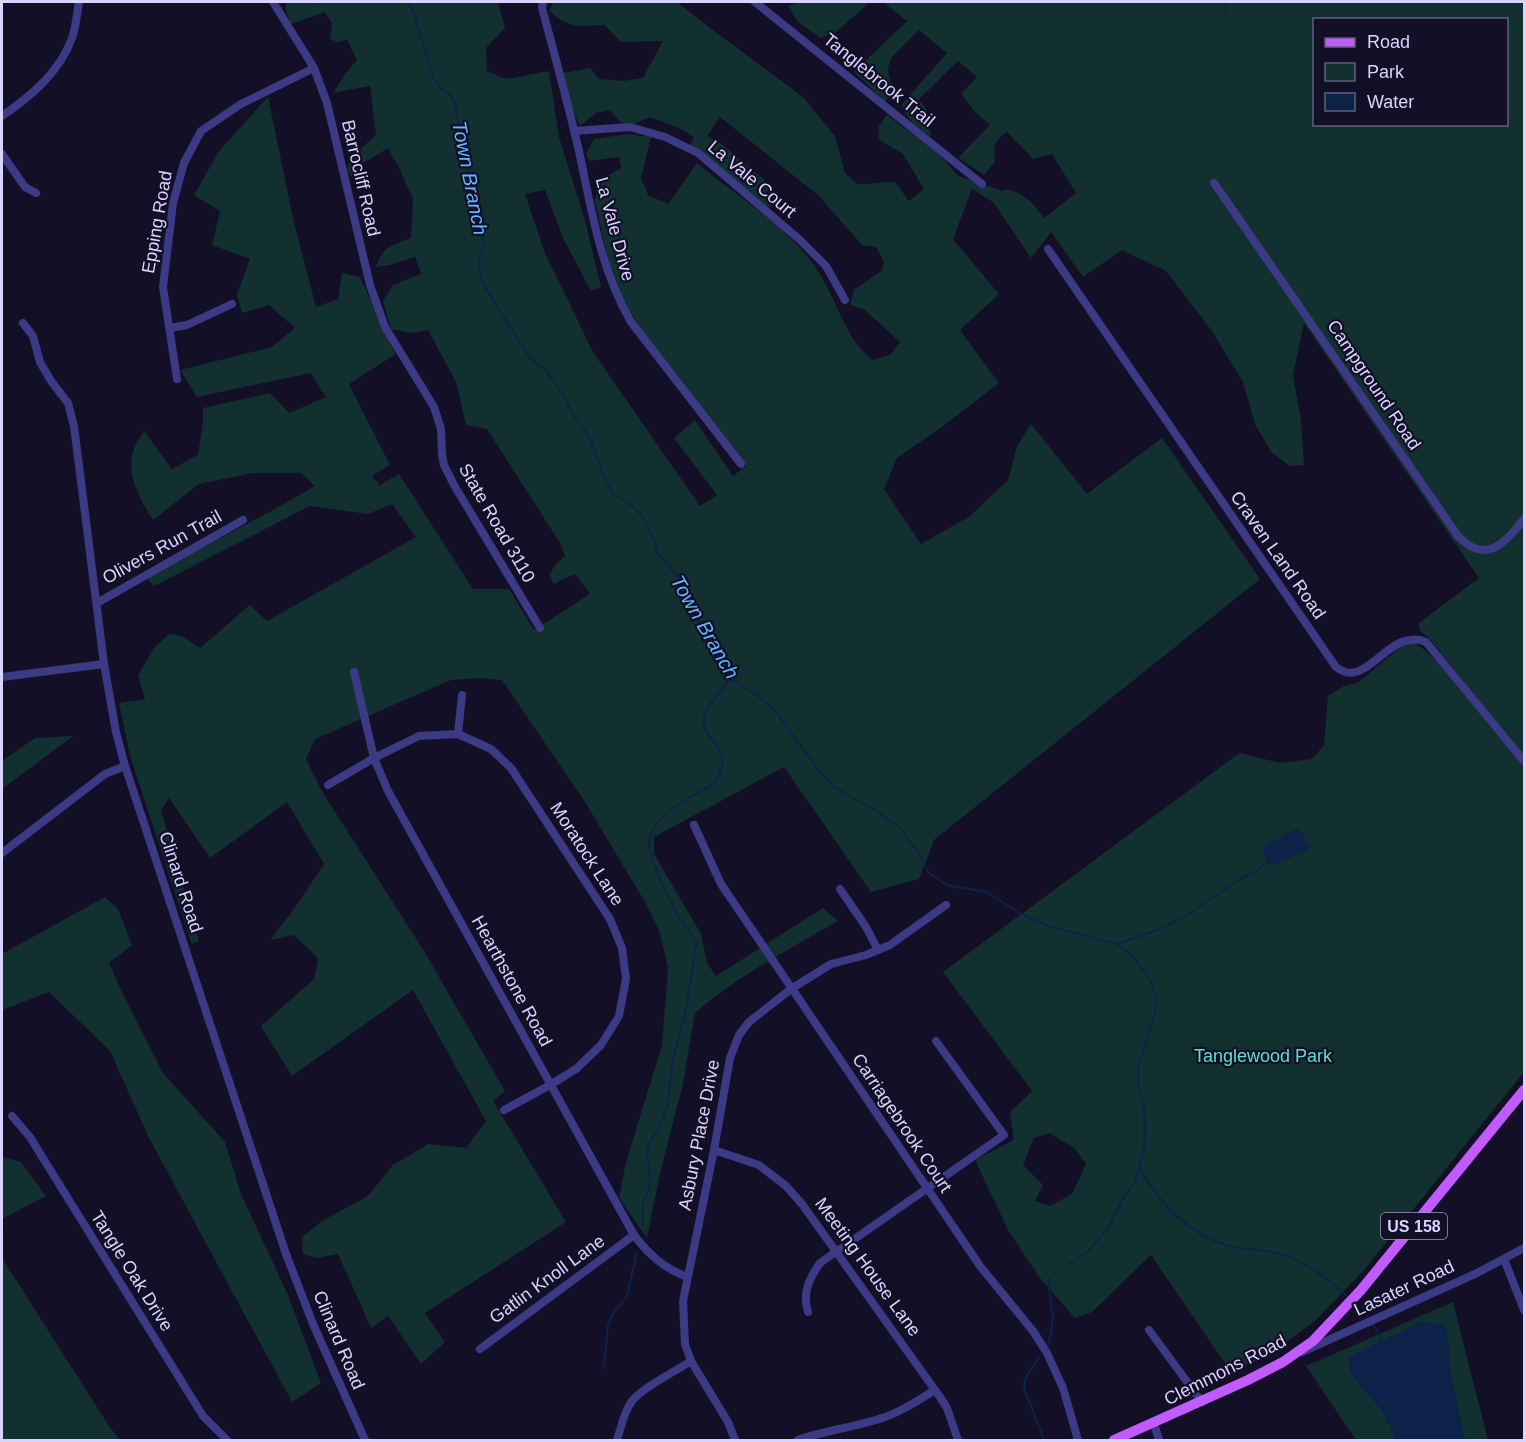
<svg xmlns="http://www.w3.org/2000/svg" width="1526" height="1442" font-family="Arial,sans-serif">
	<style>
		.green { fill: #12302f; fill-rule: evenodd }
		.water { fill: #0c2248 }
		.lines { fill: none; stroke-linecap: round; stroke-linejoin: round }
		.stream { stroke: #0c2248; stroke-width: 2 }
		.minor { stroke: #3d3a85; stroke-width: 8 }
		.major { stroke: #c25bff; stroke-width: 10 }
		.labels { text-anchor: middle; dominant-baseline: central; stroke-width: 4.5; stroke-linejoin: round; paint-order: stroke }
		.shield { fill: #130f26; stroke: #9e99be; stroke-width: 1.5 }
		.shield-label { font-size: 16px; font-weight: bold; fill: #d9d4ff }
		.street-label { font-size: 18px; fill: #d9d4ff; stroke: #130f26 }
		.park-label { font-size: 18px; fill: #5fe0c0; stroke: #130f26 }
		.water-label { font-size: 20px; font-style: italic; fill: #62b6ff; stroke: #130f26 }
	</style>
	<rect width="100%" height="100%" fill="#130f26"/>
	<g class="green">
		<path d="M286,2H312L314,4L318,2H498L505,28L486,48L487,71L506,79L549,71L559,137L586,224L601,287L591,291L564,240L545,190L525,194L545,253L593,352L700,506L717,495L674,438L695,420L733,476L746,466L645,336L620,294L609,264L595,201L597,188L609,175L621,168L619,157L589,161L586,153L594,139L627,134L651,137L641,178L648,195L668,204L697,163C733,193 776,219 806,255C829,281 837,315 856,343C861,349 867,355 872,360L890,355L900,342L865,310L850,305L854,290L881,271L884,262L876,247L862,245L819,196L720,117L707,136L719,142L765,180L774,199L769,208L690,147L694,137L677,127L650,117L634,124L620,122L610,110L596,113L580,126L569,101L563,73L590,68L599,79L623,81L643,78L663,41L621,42L605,25C582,26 566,29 549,10L554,2L579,3L594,2H677L710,28L803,97L835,136L845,173L857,184C870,185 882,181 895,182L909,201L924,189L903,154L878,139L879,126L887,115L938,153L958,176L1003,191L1006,189C1024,193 1033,203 1044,218L1076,193L1052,154L1033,159L1007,132C994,140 993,147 995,162L984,175L958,158L990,125L975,112L961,94L977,77L958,61L919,99L927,110L931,137C918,128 906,120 902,104L947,53L919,30L890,59L888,70L892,94L885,102L854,72L907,21L883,2H1524V757L1429,638L1419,630V623L1479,578L1304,323L1293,375L1301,420L1304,465L1290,466L1271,452L1255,424L1243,382L1212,331L1166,271L1122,250L1083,277L1051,232L1031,258L994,203L972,189L953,239L999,294L960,330L999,383L942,427L897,458L884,489L921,544L970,516L1008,480L1017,446L1031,424L1087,494L1162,438L1260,579L934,840L919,879L871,892L784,767L654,837V854L701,934L707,963L716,976L823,908L838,921C789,949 738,976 695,1013L683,1084L660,1173L647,1238L619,1198L626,1162L662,1045L668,968L660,933L645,902L585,802L502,680L479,678L451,680L315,739L306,759L323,793L424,951L505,1091L493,1101L566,1222L425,1313L445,1342L421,1364L388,1316L371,1328L338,1254L317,1258L303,1254L302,1237L322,1221L368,1196L393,1165L428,1144L466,1148L486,1121L413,990L292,1076L261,1026L314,979L318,958L294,935L270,940L294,909L324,864L287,802L210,858L169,798L161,810L199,941L192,944L130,756L119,703L145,699L138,676L153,649L169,634L181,636L200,648L250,605L267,621L416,537L392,504L368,514L310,506L154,586L146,577L277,508L315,486L301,473H253L199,484L153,520C140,500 125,473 134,448C136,442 141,436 144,431L172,469L198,455L203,422V408L270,393L289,413L326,397L311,373L197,397L180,370L272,347L295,328L269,305L242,313L237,294L250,259L212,245L220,211L194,195L219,151L268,97L294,223L316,307L338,299L342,273L360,277L396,354L349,384L390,465L372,476L380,485L399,474L473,589H509L534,630L590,594L575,574L554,584L549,576L555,565L565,556L560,543L487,429L466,425L456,382L428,330L411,333L391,329L383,301L393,285L421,274L415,257L390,265L376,267C382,247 392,245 411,238L413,199L399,168L388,148L362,164L360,179L355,181L347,170L352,156L376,135L370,86L333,93L345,74L357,60L347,40L337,42L330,39L332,24L325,12L291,24L286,11ZM1314,20H1506V124H1314Z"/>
		<polygon points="801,2 870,2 835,33 821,38 798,22 788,6"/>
		<path d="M1413,642L1421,647L1438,662L1524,767V1072L1365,1269L1315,1321L1267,1356L1231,1372L1151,1255L1092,1312L1075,1318L1040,1278L1008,1230L975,1160L1014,1140L1010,1112L1032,1091L943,972L1238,754L1241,753L1280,763L1312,759L1324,745L1328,696L1344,686L1359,682L1404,644ZM1050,1133L1075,1149L1086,1164L1072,1194L1050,1206L1035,1201L1043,1185L1023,1165L1034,1138Z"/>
		<polygon points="73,736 2,789 2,761 35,738"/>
		<polygon points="105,897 118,909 132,945 109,963 123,994 163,1073 225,1142 241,1194 288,1295 321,1383 292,1402 149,1138 110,1051 49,992 2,1010 2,954"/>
		<polygon points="2,1157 21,1162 46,1196 2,1219"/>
		<polygon points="2,1258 109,1426 120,1440 2,1440"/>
		<polygon points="1453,1302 1488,1440 1356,1440 1306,1366"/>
	</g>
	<g class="water">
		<polygon points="1296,829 1301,831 1310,847 1308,850 1276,864 1270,865 1264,854 1264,846"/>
		<path d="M1421,1322L1445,1325L1447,1330L1452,1380L1465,1440H1395C1391,1430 1387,1419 1381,1410C1371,1395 1345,1377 1349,1357L1353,1355Z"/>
	</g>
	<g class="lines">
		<g class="stream">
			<polyline points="408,2 413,11 433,77 441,88 452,97 456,105 463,153 481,223 484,244 478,264 483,284 530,358 547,372 566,400 571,412 589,436 607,484 615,495 632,506 644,518 655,543 657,552 678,577 685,599 710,635 727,663 731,679 758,696 777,713 820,772 833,786 878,812 899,827 920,855 929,873 940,881 950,886 987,892 1019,913 1048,926 1117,944 1134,957 1151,982 1156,997 1155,1015 1138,1066 1138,1083 1144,1108 1145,1128 1144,1148 1135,1182 1123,1199 1108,1229 1087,1252 1069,1264"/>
			<polyline points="1226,2 1226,12"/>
			<polyline points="1117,944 1160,929 1184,917 1242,878 1256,871 1268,861"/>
			<path d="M1139,1167C1158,1201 1187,1233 1226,1245C1242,1250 1260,1249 1276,1253C1300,1258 1329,1279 1346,1295"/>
			<path d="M643,1226V1202L649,1189L650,1176L647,1152L650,1141L659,1129L668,1104L672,1063L686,1010L696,944C694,935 690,932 684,925C674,910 647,857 649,841C651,822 677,805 692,796C699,791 710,788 715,782C718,778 721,769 722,765C728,746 695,735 706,711C712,699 723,689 731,679"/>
			<polyline points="1363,1308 1369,1320"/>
			<polyline points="1373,1324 1383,1342"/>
			<polyline points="1049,1344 1053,1319 1049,1289 1050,1279 1059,1271"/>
			<polyline points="1039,1357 1025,1379 1024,1388 1044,1440"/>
			<polyline points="604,1368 608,1325 613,1314 627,1296 637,1252"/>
		</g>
		<g class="minor">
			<polyline points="273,2 314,68 327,103 370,285 385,327 434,407 441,429 442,454 444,465 454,485 540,628"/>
			<path d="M543,2L542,8C555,56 568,103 579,151C592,212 600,268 631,322L741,464"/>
			<polyline points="755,2 982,184"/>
			<path d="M2,116C30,97 60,72 72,38C76,27 77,13 79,2"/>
			<polyline points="574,131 630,127 665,137 698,153 800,240 826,266 845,300"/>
			<polyline points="2,154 25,187 36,193"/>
			<path d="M1214,183L1458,536C1485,565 1505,544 1524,519"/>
			<path d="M1048,249L1336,667C1367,692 1388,626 1426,642L1524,761"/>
			<polyline points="23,323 33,336 40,362 51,381 68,403 74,426 104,664 116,732 125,766 286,1254 313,1324 365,1440"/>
			<polyline points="170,328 187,325 232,304"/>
			<polyline points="177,379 163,287 173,203 184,163 201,131 241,104 314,68"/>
			<polyline points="97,603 243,520"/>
			<path d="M354,672L374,758L388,791L634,1235C649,1255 664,1268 687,1277"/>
			<polyline points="2,677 104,664"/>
			<polyline points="458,734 462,695"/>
			<polyline points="328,785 374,758 419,736 458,734 491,749 511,768 610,919 622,948 626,979 619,1016 601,1045 576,1069 550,1085 504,1110"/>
			<polyline points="694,825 721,884 980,1266 1033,1331 1047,1353 1063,1388 1078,1440"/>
			<polyline points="2,853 105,774 125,766"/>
			<polyline points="840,889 866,927 878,950"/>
			<polyline points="12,1116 30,1137 46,1163 203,1416 227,1440"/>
			<polyline points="714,1150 759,1165 786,1186 802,1204 940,1397 947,1408 958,1440"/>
			<polyline points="1504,1259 1524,1310"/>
			<path d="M808,1312C802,1293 809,1279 820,1263L1004,1135L936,1041"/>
			<polyline points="1149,1330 1202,1402"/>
			<polyline points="480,1349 634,1235"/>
			<polyline points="1302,1352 1477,1273 1524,1248"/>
			<polyline points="1154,1424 1159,1440"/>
			<path d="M617,1440C621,1428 624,1411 632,1401C643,1387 676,1371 691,1361"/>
			<polyline points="735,1440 728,1422 691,1361 685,1344 683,1301 714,1150 730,1058 739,1035 749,1022 791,989 831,964 866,955 890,945 946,905"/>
			<path d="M798,1440C826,1430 857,1427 885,1417C903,1411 919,1400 935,1390"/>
		</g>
		<polyline class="major" points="1114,1440 1248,1380 1283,1362 1313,1341 1361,1290 1524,1090"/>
	</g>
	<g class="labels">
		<rect class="shield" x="1381" y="1213" width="66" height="26" rx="4.5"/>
		<g class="shield-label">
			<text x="1414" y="1226">US 158</text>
		</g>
		<g class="street-label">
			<text transform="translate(879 80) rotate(39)">Tanglebrook Trail</text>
			<text transform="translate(361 178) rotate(77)">Barrocliff Road</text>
			<text transform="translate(752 179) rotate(40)">La Vale Court</text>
			<text transform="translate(157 222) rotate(-80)">Epping Road</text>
			<text transform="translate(615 229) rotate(75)">La Vale Drive</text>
			<text transform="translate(1374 385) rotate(56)">Campground Road</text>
			<text transform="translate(497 523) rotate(60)">State Road 3110</text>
			<text transform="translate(162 547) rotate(-29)">Olivers Run Trail</text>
			<text transform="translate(1278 555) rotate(55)">Craven Land Road</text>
			<text transform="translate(587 854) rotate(57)">Moratock Lane</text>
			<text transform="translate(181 882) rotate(72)">Clinard Road</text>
			<text transform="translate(512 981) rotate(61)">Hearthstone Road</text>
			<text transform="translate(902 1123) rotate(56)">Carriagebrook Court</text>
			<text transform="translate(699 1135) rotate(-79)">Asbury Place Drive</text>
			<text transform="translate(868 1267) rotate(54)">Meeting House Lane</text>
			<text transform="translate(132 1271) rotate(58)">Tangle Oak Drive</text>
			<text transform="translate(547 1279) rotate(-36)">Gatlin Knoll Lane</text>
			<text transform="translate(1404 1288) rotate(-25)">Lasater Road</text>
			<text transform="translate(339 1340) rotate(67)">Clinard Road</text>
			<text transform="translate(1225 1370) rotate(-27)">Clemmons Road</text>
		</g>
		<g class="park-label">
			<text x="1263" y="1056">Tanglewood Park</text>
		</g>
		<g class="water-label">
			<text transform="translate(470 178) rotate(79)">Town Branch</text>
			<text transform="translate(705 627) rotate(60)">Town Branch</text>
		</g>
	</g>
	<rect width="1526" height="1442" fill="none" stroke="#d9d4ff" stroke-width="6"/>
	<rect x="1313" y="18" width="195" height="108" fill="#130f26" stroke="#625e7d" stroke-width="1.5"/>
	<rect x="1325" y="38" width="30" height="9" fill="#c25bff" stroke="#625e7d" stroke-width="1.5"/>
	<text x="1367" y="48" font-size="18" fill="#d9d4ff">Road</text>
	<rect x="1325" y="63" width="30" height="18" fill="#12302f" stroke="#625e7d" stroke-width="1.5"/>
	<text x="1367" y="78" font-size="18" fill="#d9d4ff">Park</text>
	<rect x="1325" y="93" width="30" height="18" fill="#0c2248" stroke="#625e7d" stroke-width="1.5"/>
	<text x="1367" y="108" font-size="18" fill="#d9d4ff">Water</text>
</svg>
